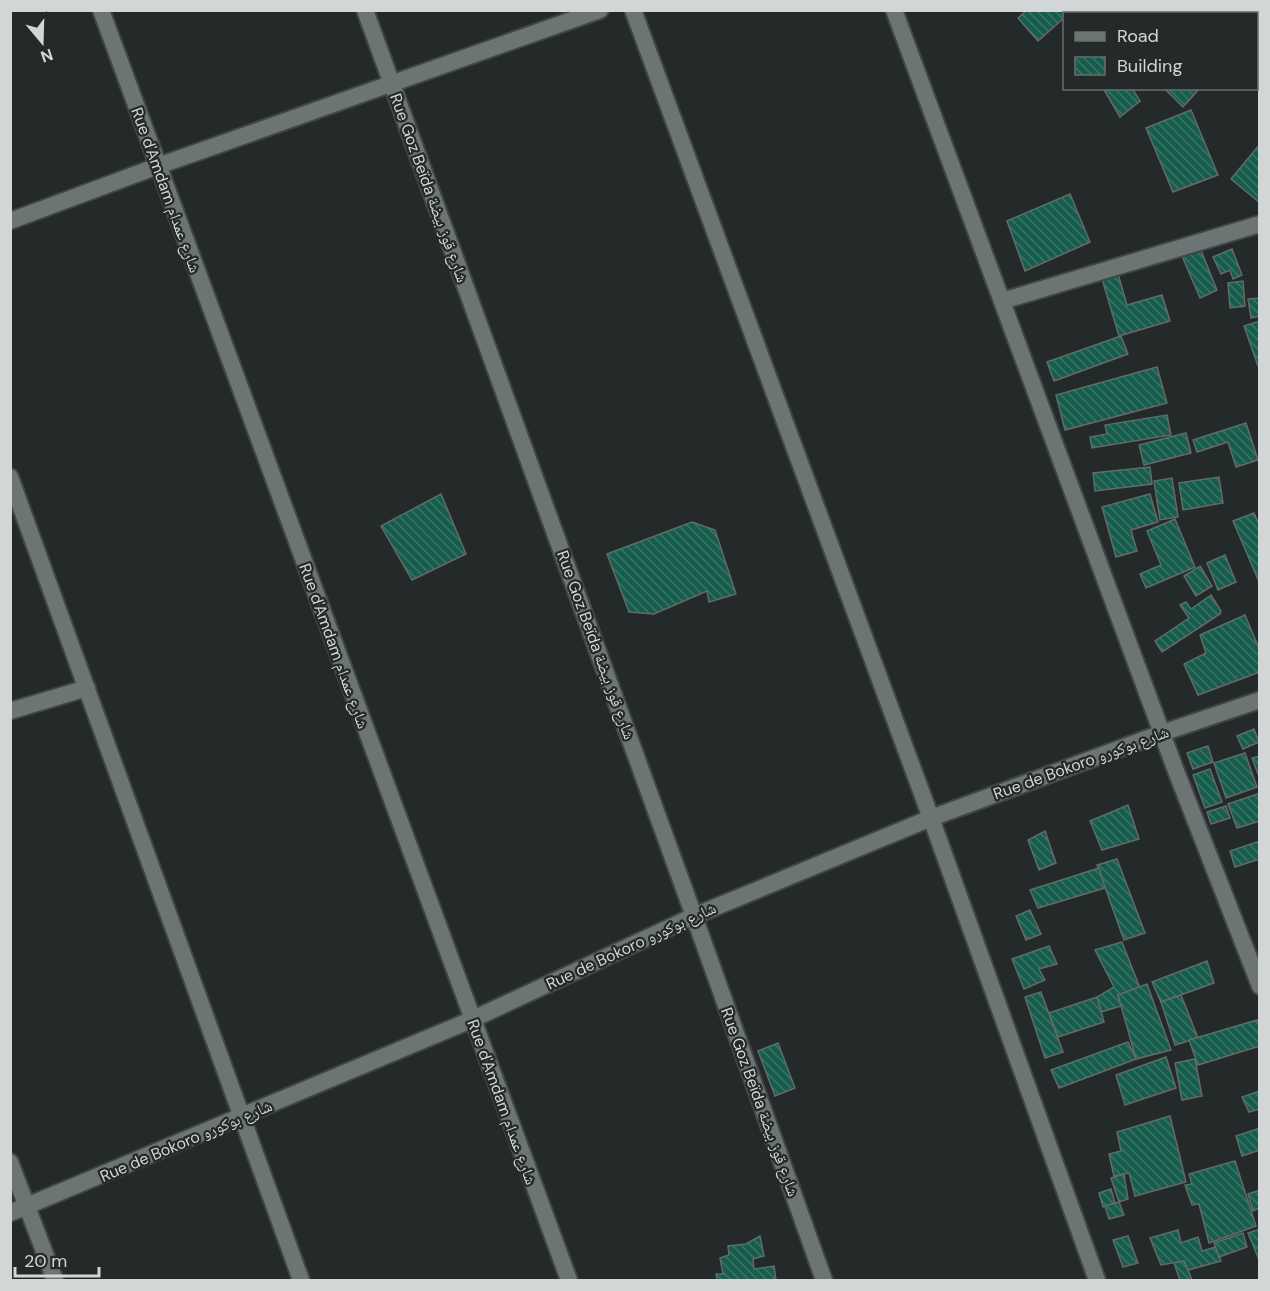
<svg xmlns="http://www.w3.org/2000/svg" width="1270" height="1291" font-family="'DM Sans','Noto Naskh Arabic',sans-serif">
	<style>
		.building { fill: url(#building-back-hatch); stroke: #646a68; stroke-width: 1.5 }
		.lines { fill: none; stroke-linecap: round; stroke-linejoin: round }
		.minor-casing { stroke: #404545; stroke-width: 20 }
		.minor { stroke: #6d7474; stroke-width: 16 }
		.labels { text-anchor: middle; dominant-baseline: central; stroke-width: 4.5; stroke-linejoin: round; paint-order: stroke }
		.street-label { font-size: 16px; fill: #d3d6d6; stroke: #242929 }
	</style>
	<defs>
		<pattern id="building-back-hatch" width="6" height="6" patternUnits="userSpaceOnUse" patternTransform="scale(1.5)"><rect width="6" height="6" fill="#175d4e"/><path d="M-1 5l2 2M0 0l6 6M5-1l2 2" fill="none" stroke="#387467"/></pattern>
	</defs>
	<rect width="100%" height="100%" fill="#242929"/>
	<g class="building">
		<polygon points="1027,10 1073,10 1069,14 1064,14 1064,18 1038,41 1018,18"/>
		<polygon points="1113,10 1160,10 1158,14 1109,14"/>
		<polygon points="1171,10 1198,10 1200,14 1169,14"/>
		<polygon points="1258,10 1260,10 1260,33 1256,29 1256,14 1254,14"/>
		<polygon points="1103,88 1132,88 1140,101 1120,117"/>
		<polygon points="1168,88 1200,88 1183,107 1166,90"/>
		<polygon points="1191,110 1218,175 1173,192 1146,128"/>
		<polygon points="1260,144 1260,203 1231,179"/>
		<polygon points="1070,194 1090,242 1025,271 1007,221"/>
		<polygon points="1200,248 1217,290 1200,298 1182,256"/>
		<polygon points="1232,249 1242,275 1233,279 1230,270 1221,274 1213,257"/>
		<polygon points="1118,274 1127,305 1162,295 1170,321 1119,336 1102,279"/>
		<polygon points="1243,281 1245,306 1230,308 1228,283"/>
		<polygon points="1260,298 1260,316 1251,318 1248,299"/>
		<polygon points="1260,321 1260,365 1258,366 1244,326"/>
		<polygon points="1121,336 1128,354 1054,381 1047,362"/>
		<polygon points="1157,367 1167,403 1065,430 1056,395"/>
		<polygon points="1167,415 1171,435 1092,448 1090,437 1107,434 1105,425"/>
		<polygon points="1246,423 1258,460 1236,467 1228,442 1197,452 1193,440"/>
		<polygon points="1186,433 1191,453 1144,465 1139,445"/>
		<polygon points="1150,467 1152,484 1095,491 1093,473"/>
		<polygon points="1219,477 1223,503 1183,510 1179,483"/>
		<polygon points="1172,478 1178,517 1160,520 1154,481"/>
		<polygon points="441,494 466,554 412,580 381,526"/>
		<polygon points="1150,494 1158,522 1131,530 1137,551 1116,557 1102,507"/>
		<polygon points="1254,513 1260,527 1260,584 1233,521"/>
		<polygon points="1175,519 1195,567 1146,588 1140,574 1161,565 1147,531"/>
		<polygon points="692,522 715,530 736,594 709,602 707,591 654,614 629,612 607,554"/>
		<polygon points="1225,555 1236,582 1218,590 1207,563"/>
		<polygon points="1200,566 1212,586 1196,596 1184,576"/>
		<polygon points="1211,595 1221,611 1220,614 1162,652 1155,641 1189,618 1180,605 1186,602 1191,609"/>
		<polygon points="1245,615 1260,651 1260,672 1198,695 1184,664 1206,653 1200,635"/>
		<polygon points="1254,729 1259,742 1243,749 1237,736"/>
		<polygon points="1208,746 1213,762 1193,769 1187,753"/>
		<polygon points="1245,753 1257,787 1226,798 1214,763"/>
		<polygon points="1260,756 1260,779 1252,758"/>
		<polygon points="1210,769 1222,802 1205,808 1193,775"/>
		<polygon points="1260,793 1260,821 1237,828 1228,804"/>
		<polygon points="1128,805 1139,839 1102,850 1090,821"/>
		<polygon points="1226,806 1230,818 1211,824 1207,812"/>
		<polygon points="1045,831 1056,863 1039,870 1028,840"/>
		<polygon points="1260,841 1260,859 1235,867 1230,851"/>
		<polygon points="1117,859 1145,933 1124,940 1097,865"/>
		<polygon points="1099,868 1105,888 1038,908 1030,890"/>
		<polygon points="1030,910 1041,934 1026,940 1016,916"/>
		<polygon points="1122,942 1140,988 1118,995 1121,1006 1101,1012 1097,997 1114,987 1095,950"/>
		<polygon points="1049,946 1057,964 1039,969 1045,980 1024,989 1012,959"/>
		<polygon points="1207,961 1214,983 1161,1002 1152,982"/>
		<polygon points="1147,984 1171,1050 1136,1059 1118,995"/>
		<polygon points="1041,992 1063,1052 1045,1058 1025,997"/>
		<polygon points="1181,995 1198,1038 1175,1045 1161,1002"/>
		<polygon points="1097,997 1104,1022 1058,1037 1049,1013"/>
		<polygon points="1257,1020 1260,1027 1260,1046 1198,1065 1189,1040"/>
		<polygon points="1128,1042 1136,1059 1059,1088 1051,1070"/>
		<polygon points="778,1043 795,1088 775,1096 758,1051"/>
		<polygon points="1166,1057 1176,1088 1125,1105 1116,1075"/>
		<polygon points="1195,1059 1202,1096 1182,1100 1175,1063"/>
		<polygon points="1260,1091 1260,1109 1249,1112 1242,1097"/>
		<polygon points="1170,1116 1186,1182 1135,1196 1129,1173 1114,1176 1109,1154 1121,1151 1117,1132"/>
		<polygon points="1260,1128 1260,1150 1242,1156 1236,1136"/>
		<polygon points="1235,1161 1256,1226 1209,1243 1199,1204 1192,1205 1185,1185 1192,1184 1189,1174"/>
		<polygon points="1124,1174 1128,1199 1119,1202 1111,1178"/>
		<polygon points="1111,1189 1115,1203 1103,1207 1099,1193"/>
		<polygon points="1260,1190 1260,1208 1253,1211 1248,1194"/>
		<polygon points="1119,1202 1124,1215 1109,1219 1105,1206"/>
		<polygon points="1260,1229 1260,1262 1248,1233"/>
		<polygon points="1178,1230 1181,1243 1198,1237 1202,1251 1216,1247 1221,1261 1188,1270 1184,1261 1161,1265 1150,1238"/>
		<polygon points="1243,1233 1247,1247 1219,1257 1214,1243"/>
		<polygon points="760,1236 764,1256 753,1259 754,1269 774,1266 776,1280 717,1280 716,1274 723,1274 720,1258 729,1255 728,1246 746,1244"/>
		<polygon points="1128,1236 1138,1263 1123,1267 1113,1240"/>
		<polygon points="1184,1261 1188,1270 1192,1280 1180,1280 1174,1263"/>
	</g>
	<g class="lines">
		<defs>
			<g id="minor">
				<polyline points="101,10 569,1280"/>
				<polyline points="365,10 694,916 824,1280"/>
				<polyline points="633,10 931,818 1097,1280"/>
				<polyline points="894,10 1176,771 1260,986"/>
				<polyline points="10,221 158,166 600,10"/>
				<polyline points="1002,301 1260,224"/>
				<polyline points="10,477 301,1280"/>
				<polyline points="10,711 87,688"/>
				<polyline points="10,1162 55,1280"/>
				<polyline points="10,1213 471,1020 694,916 931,818 1162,733 1260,700"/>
			</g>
		</defs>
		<use href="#minor" class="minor-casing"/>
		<use href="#minor" class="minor"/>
	</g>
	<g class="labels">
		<g class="street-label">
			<text transform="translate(429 188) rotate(70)">Rue Goz Beïda شارع قوز بيضة</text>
			<text transform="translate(166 190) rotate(70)">Rue d'Amdam شارع عمدام</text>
			<text transform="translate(596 645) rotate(70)">Rue Goz Beïda شارع قوز بيضة</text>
			<text transform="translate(334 646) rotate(70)">Rue d'Amdam شارع عمدام</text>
			<text transform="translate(1081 763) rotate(-20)">Rue de Bokoro شارع بوكورو</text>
			<text transform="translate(631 946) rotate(-25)">Rue de Bokoro شارع بوكورو</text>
			<text transform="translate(502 1102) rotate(70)">Rue d'Amdam شارع عمدام</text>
			<text transform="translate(760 1102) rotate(70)">Rue Goz Beïda شارع قوز بيضة</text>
			<text transform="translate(186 1141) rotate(-23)">Rue de Bokoro شارع بوكورو</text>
		</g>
	</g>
	<rect width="1270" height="1291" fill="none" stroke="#d3d6d6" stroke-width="24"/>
	<rect x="1063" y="12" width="195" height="78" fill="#242929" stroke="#6a6e6e" stroke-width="1.5"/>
	<rect x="1075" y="32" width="30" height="9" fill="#6d7474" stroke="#6a6e6e" stroke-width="1.5"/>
	<text x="1117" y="42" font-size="18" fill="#d3d6d6">Road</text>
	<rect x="1075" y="57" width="30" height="18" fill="url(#building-back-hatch)" stroke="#6a6e6e" stroke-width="1.5"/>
	<text x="1117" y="72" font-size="18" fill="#d3d6d6">Building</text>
	<g transform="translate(42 42) rotate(161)" stroke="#242929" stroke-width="4.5" paint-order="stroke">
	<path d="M0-4.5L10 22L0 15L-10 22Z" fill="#d3d6d6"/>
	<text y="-9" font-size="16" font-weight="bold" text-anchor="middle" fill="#d3d6d6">N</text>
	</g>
	<path d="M15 1267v9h84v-9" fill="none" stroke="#d3d6d6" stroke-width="3"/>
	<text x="24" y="1267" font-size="18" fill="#d3d6d6" stroke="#242929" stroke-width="4.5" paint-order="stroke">20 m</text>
</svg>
